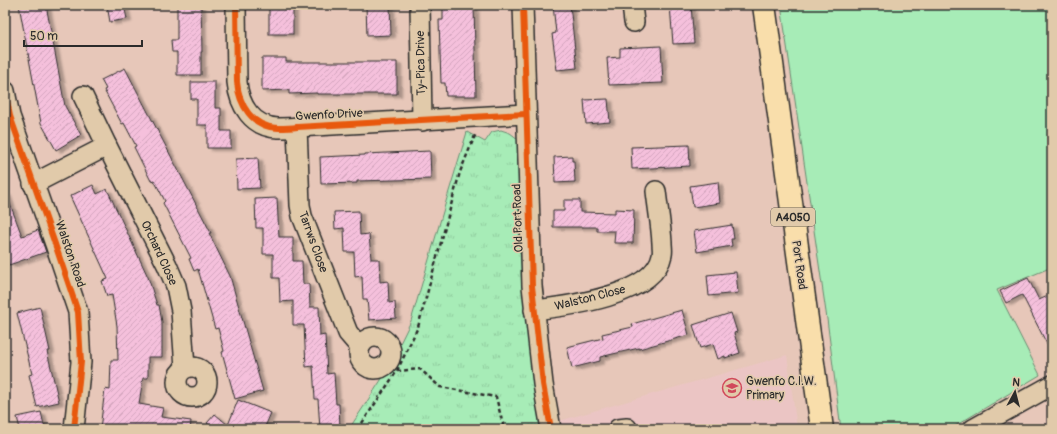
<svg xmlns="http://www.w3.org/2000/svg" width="1057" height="434" font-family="Pangolin,sans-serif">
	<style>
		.built { fill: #ebc5c4 }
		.grass { fill: #a7ecb7; stroke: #698c71 }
		.park { fill: url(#park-tufts); stroke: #698c71 }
		.building { fill: url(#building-hatch); stroke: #2b2b2b; filter: url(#shadow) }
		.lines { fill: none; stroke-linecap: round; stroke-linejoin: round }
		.minor-casing { stroke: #2b2b2b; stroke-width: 22 }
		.major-casing { stroke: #2b2b2b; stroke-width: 25 }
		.path { stroke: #2b2b2b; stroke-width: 2.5; stroke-dasharray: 4 3; stroke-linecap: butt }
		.minor { stroke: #e1caaa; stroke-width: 19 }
		.major { stroke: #f9deab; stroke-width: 22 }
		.cycleway-casing { stroke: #e1caaa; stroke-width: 8 }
		.cycleway { stroke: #e8590c; stroke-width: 6 }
		.labels { text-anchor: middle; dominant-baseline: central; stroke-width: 3; stroke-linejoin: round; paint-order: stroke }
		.shield { fill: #e1caaa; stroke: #625b51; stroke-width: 1 }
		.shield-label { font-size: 11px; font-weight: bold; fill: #2b2b2b }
		.street-label { font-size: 12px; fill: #2b2b2b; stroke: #e1caaa }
		.poi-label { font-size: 12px; fill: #2b2b2b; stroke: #e1caaa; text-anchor: start }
	</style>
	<defs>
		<pattern id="park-tufts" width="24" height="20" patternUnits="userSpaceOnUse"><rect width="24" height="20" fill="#a7ecb7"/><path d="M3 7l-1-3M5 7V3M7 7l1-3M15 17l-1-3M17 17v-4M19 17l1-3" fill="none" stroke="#90cb9e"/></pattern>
		<pattern id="building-hatch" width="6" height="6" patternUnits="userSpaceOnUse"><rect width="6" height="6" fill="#f5c0dc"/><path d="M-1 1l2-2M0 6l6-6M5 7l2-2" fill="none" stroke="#d2a5bd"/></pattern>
		<filter id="shadow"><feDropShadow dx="4.5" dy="2.5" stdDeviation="1" flood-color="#0004"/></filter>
	</defs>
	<rect width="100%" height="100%" fill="#e7c7b9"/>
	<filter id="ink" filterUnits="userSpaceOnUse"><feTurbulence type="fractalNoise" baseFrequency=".025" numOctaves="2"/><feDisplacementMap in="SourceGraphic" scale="8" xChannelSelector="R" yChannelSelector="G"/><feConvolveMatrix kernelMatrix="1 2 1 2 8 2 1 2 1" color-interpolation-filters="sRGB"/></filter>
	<g filter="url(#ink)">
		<polygon class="built" points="787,355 797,429 560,429 559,421"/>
		<polygon class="grass" points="781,5 1052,5 1052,267 997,290 1040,375 950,429 841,429 827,319"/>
		<polygon class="park" points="501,130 510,133 518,139 521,185 520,252 540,429 349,429 385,374 411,321 447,198 467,132 485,142 492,132"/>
		<g class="building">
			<polygon points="19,5 46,5 65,106 81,135 56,150 41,123"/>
			<polygon points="107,5 124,5 127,19 110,22"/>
			<polygon points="177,5 201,5 202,52 201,52 201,75 177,75 177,52 172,52 171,40 177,40"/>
			<rect x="269" y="5" width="24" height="29"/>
			<polygon points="366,5 390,5 391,35 367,36"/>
			<polygon points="443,5 474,5 476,96 446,96 445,83 441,83 439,20 443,20"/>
			<polygon points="553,5 570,5 577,68 557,70 552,34 556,33"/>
			<polygon points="670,5 691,5 694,43 673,44"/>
			<polygon points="661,46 663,83 609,85 607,58 620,57 620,48"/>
			<polygon points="262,58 286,58 286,62 397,62 397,94 317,94 317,93 289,94 289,90 262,91"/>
			<polygon points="125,68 211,233 209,233 230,276 263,391 235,399 222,352 224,351 218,328 215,329 198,269 194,271 189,259 191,258 163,203 165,201 154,180 151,181 134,147 136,146 124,123 122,124 104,90 106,89 101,80"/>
			<polygon points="191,82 215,82 215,108 221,108 221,131 231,131 231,148 207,148 207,125 197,125 197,99 191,99"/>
			<polygon points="608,99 610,122 586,124 584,100"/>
			<polygon points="689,145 690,166 632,169 631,147"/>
			<polygon points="430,151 431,179 357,181 357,183 321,184 320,157 365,155 365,154"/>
			<polygon points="572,156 572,161 574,161 575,182 555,183 554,157"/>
			<polygon points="258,158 260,188 237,189 236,159"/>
			<polygon points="718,182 720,203 693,207 690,186"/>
			<polygon points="93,185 97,194 107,189 148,277 157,305 159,305 162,322 162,357 148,357 148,378 143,378 139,404 163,408 161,417 191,421 190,429 100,429 105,389 110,390 111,360 118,360 117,326 112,295 107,296 102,281 108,279 70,196"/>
			<polygon points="6,193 22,236 38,230 46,252 9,265 5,253 5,194"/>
			<polygon points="277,198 279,237 293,237 293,261 302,261 303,284 309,284 310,307 319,307 320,336 325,335 327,374 334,373 336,404 339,404 340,429 320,429 318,399 315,399 313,366 306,367 304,325 293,325 293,301 280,302 279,278 273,278 273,254 263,254 263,228 256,228 255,199"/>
			<polygon points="564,200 580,200 580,212 615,213 615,209 634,210 633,243 614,243 615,231 597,231 597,227 553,227 553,211 564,211"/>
			<polygon points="359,211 360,235 369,234 371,259 379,259 380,282 388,281 389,303 395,302 396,318 369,320 367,299 363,299 362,276 355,277 354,252 345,252 344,228 335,229 334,212"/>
			<polygon points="732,225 734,239 731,239 732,246 697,252 694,231"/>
			<polygon points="736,272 738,293 709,296 707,275"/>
			<polygon points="1028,278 1039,300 1052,294 1052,354 1022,295 1006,303 1000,291"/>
			<polygon points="40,307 50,351 47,351 59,402 37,407 29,375 32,374 17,313"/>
			<polygon points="682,310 689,335 639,349 639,348 600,357 600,361 572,368 567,347 603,338 602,334 633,327 632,324"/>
			<polygon points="731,313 737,332 734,333 740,353 725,358 725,356 718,359 713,344 700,348 693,325"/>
			<polygon points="238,400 271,413 264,429 214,429 207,423 215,414 228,425"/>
			<polygon points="41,412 45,429 20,429 17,417"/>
		</g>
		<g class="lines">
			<defs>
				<g id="minor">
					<path d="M236,5L237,82C239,105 252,127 278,128C284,128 290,128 297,127L526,114"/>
					<polyline points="420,5 422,121"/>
					<polyline points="523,5 532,286 543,384 551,429"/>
					<polyline points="632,5 634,22"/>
					<polyline points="5,91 10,116 55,244 78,312 81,362 74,429"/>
					<polyline points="83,96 107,146 167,265 176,286 181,311 185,368"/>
					<polyline points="297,127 300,205 302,216 348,333 360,347"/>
					<polyline points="33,184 107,146"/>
					<path d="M534,310C568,306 654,296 662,255C663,251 662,247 662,243C661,225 658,209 656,191"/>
					<circle cx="375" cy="353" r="16"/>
					<circle cx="192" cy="382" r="15"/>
					<polyline points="618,429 627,428"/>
					<polyline points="973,429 1052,385"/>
				</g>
				<polyline id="major" points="764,5 822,429"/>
			</defs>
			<use href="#minor" class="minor-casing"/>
			<use href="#major" class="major-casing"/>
			<g class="path">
				<polyline points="390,359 397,371 420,369 440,387 496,397 504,429"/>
				<polyline points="358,429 397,371 418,327 460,172 476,133"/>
			</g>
			<use href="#minor" class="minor"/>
			<use href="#major" class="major"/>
			<defs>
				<g id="cycleway">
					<path d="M236,5L237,82C239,105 252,127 278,128C284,128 290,128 297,127L526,114"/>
					<polyline points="523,5 532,286 543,384 551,429"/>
					<polyline points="5,91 10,116 55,244 78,312 81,362 74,429"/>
				</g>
			</defs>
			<use href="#cycleway" class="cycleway-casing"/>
			<use href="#cycleway" class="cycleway"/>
		</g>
	</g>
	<defs>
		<symbol id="school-ring" viewBox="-11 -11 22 22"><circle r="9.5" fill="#e1caaa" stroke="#d1495b" stroke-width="1.5"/><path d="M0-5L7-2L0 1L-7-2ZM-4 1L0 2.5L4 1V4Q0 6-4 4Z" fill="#d1495b"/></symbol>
	</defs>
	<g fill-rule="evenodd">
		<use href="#school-ring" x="721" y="377" width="22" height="22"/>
	</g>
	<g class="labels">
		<rect class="shield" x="771" y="208" width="44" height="18" rx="3"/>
		<g class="shield-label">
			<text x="793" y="217">A4050</text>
		</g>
		<g class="street-label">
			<text transform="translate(421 63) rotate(-91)">Ty-Pica Drive</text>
			<text transform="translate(329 115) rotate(-3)">Gwenfo Drive</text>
			<text transform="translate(518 218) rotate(-92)">Old Port Road</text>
			<text transform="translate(313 242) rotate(70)">Tarrws Close</text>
			<text transform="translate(159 253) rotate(65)">Orchard Close</text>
			<text transform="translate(70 254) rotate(71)">Walston Road</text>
			<text transform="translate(799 265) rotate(82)">Port Road</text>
			<text transform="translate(590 298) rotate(-14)">Walston Close</text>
		</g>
		<g class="poi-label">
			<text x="746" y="381">Gwenfo C.I.W.<tspan x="746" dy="14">Primary</tspan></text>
		</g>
	</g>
	<rect width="1057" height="434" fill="none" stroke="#e1caaa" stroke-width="20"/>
	<rect x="10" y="10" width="1037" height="414" fill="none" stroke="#2b2b2b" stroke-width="1.5" filter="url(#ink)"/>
	<g transform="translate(1015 392) rotate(7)" stroke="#e1caaa" stroke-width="3" paint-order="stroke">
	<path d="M0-3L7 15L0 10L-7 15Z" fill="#2b2b2b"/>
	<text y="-6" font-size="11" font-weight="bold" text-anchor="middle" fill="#2b2b2b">N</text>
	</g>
	<path d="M24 40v6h118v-6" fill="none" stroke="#2b2b2b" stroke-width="2"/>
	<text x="30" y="40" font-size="12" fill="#2b2b2b" stroke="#e1caaa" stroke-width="3" paint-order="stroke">50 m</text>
</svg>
